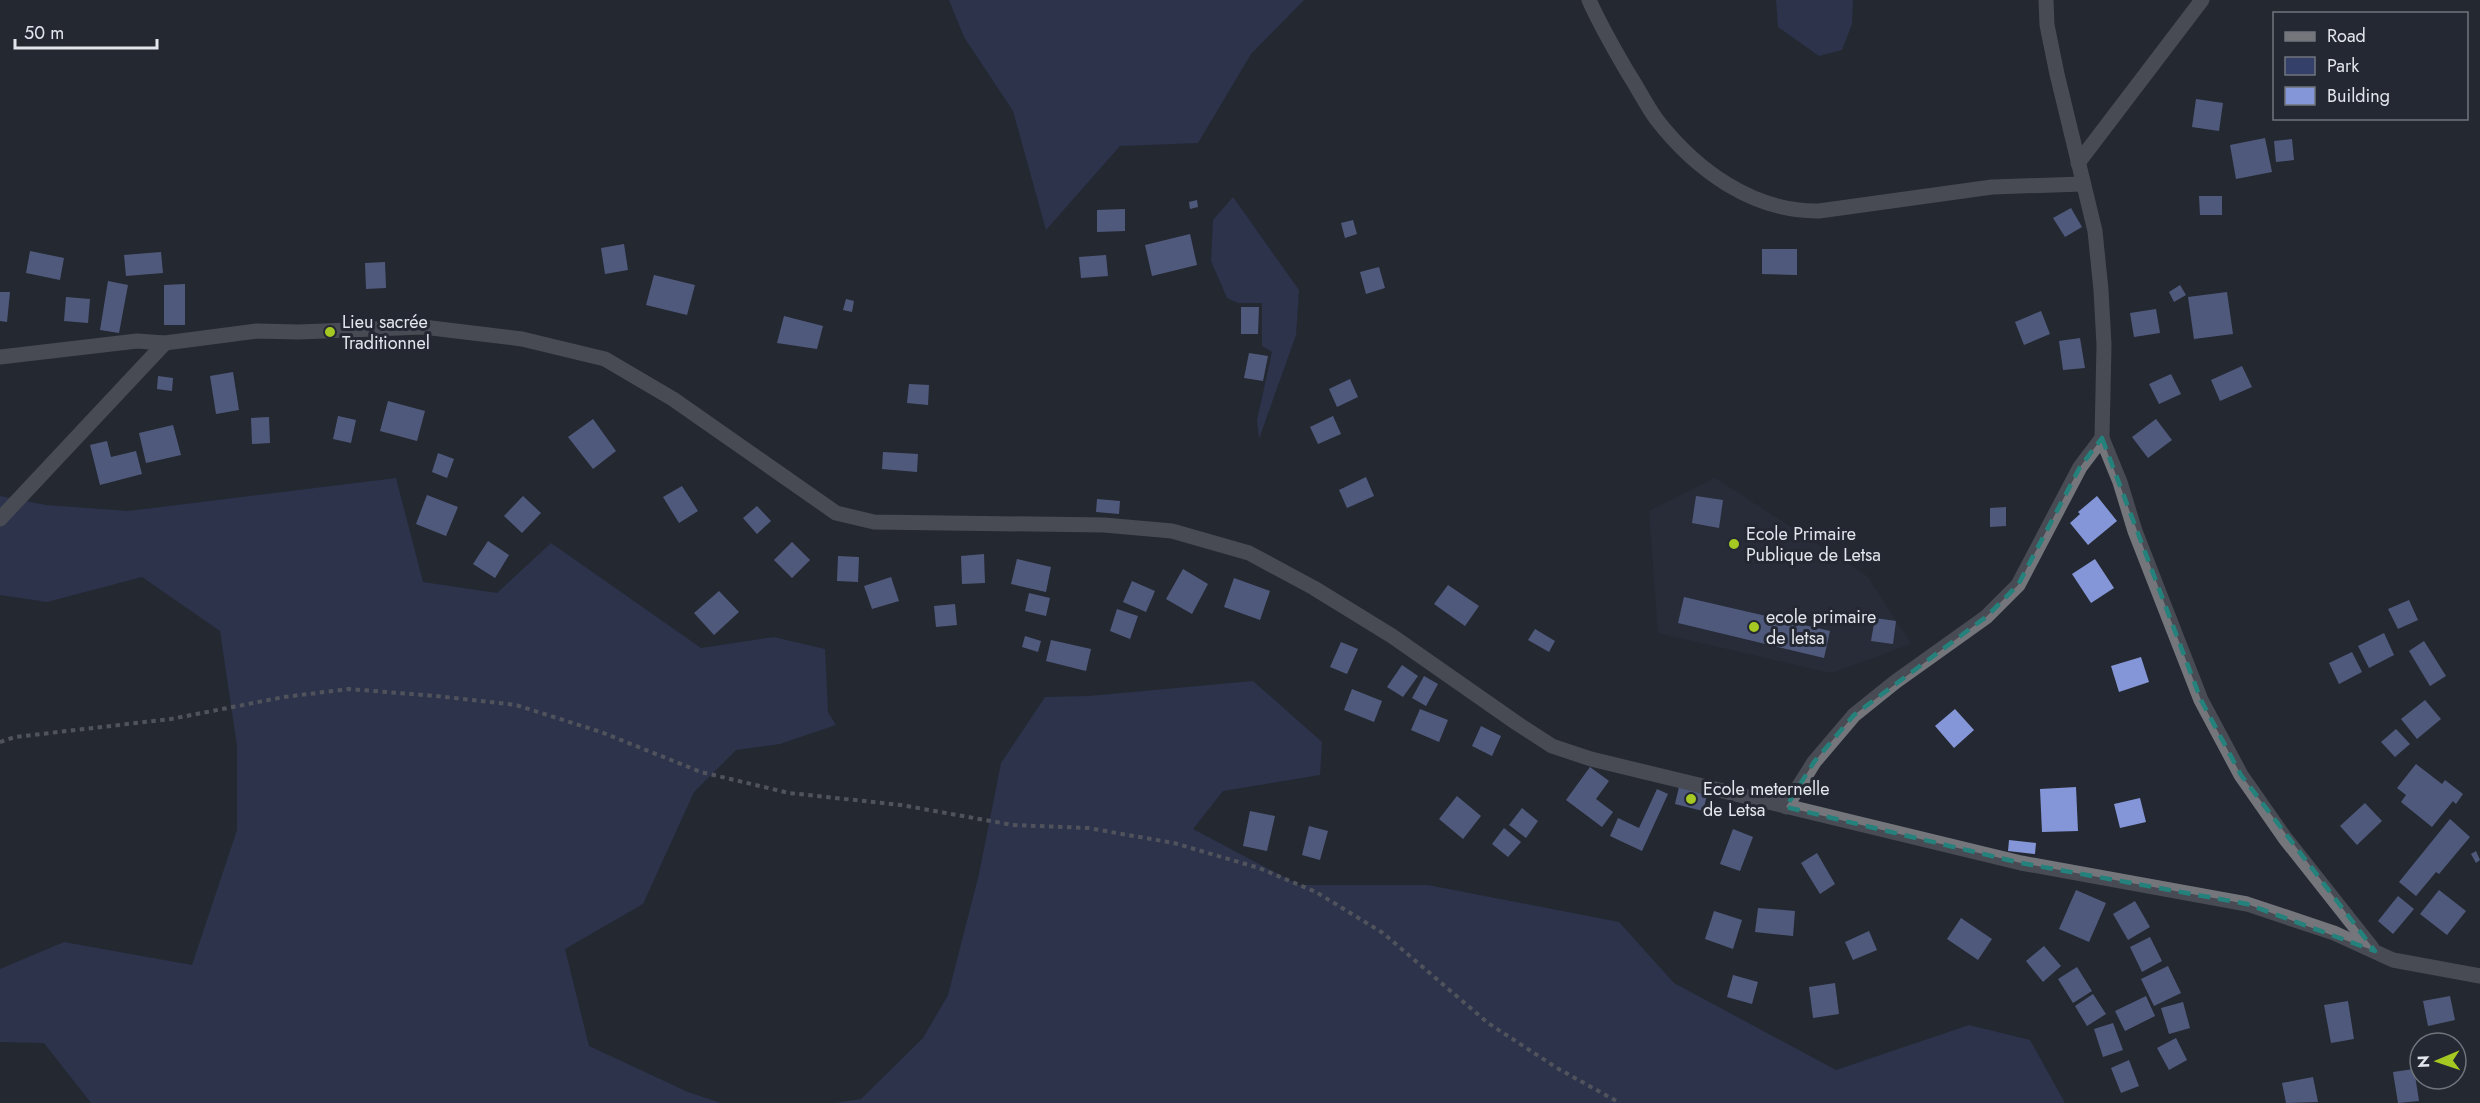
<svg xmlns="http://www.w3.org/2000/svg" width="2480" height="1103" font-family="Jost,sans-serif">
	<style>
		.built { fill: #2c3142 }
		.green { fill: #35406a }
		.building { fill: #8496d7 }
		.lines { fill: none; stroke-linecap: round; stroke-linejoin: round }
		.path { stroke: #858891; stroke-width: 4; stroke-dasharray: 4.5 4.5; stroke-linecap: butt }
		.minor { stroke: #74767c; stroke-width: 15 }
		.marked { fill: none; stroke: #24817b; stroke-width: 4.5; stroke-dasharray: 12 8; stroke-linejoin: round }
		.poi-dot { fill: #a5c822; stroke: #242832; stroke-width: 2 }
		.labels { text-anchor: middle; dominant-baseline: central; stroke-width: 6; stroke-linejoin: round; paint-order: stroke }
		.poi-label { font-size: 18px; fill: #e3e5ec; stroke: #242832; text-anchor: start }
	</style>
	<rect width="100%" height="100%" fill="#242832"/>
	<polygon class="built" points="1715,478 1867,576 1911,644 1831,673 1658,633 1649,511"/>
	<g class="green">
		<polygon points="949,0 1304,0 1251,54 1198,143 1120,146 1046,230 1013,111 964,37"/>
		<polygon points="1776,0 1853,0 1852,24 1842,50 1819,56 1778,27"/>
		<polygon points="1233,197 1299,290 1296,335 1259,439 1257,420 1272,352 1262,346 1262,303 1238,303 1227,298 1211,261 1213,220"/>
		<polygon points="396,478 423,582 497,593 551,543 701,648 774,637 825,649 828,712 836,725 780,744 736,750 694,792 643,904 565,949 589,1046 688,1092 721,1103 91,1103 44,1043 0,1042 0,969 64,942 192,965 237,830 237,746 220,631 142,577 47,602 0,595 0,496 46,505 128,511"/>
		<polygon points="1253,681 1322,742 1320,775 1223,791 1193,829 1299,885 1428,885 1619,922 1674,983 1836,1070 1969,1025 2030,1040 2065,1103 834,1103 861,1099 923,1038 948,995 979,874 1001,763 1045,697 1089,696"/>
	</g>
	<g class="building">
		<polygon points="2196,99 2223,103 2219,131 2192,127"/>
		<polygon points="2265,138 2272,172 2236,179 2230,145"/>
		<polygon points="2292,139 2294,160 2276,162 2274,141"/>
		<polygon points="2199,196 2222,196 2222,215 2200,215"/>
		<polygon points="1197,200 1198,207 1190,209 1189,202"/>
		<polygon points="2071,208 2082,227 2065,237 2053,218"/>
		<polygon points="1125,209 1125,231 1097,232 1097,210"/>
		<polygon points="1353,220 1357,234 1345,238 1341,223"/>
		<polygon points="1190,234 1197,265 1152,276 1145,245"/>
		<polygon points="624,244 628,270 605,274 601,248"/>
		<polygon points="1762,249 1797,249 1797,275 1762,274"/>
		<polygon points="30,251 64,258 60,280 26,273"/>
		<polygon points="161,252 163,273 126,276 124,255"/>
		<polygon points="1106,255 1108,276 1081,278 1079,257"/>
		<polygon points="385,262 386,288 366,289 365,263"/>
		<polygon points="1379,267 1385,288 1366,294 1360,272"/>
		<polygon points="654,275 695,285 687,315 646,305"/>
		<polygon points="108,281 128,285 119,333 100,330"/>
		<polygon points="185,284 185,325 164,325 164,285"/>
		<polygon points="2180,285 2186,295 2174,302 2169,292"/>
		<polygon points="0,292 10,292 7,322 0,321"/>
		<polygon points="2227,292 2233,334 2194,339 2188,297"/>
		<polygon points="66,297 90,299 88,323 64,321"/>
		<polygon points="846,299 854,301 852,312 843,310"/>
		<polygon points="1241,307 1259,307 1258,334 1241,334"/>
		<polygon points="2156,309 2160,333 2134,337 2130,313"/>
		<polygon points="2041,311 2050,334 2024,345 2015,322"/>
		<polygon points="784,316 823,326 817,349 777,343"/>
		<polygon points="2080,338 2085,368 2063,370 2059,341"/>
		<polygon points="1249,353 1268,356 1263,381 1244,378"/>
		<polygon points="2242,366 2252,387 2220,401 2211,380"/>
		<polygon points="233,372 239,410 216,414 210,376"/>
		<polygon points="2171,374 2181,394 2159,404 2149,384"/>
		<polygon points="158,376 173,378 172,391 157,389"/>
		<polygon points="1350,379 1358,397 1337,407 1329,389"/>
		<polygon points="909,384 929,385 928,405 907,403"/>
		<polygon points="388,401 425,411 417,441 380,431"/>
		<polygon points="338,416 356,420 351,443 333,439"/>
		<polygon points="1333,416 1341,434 1318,444 1310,427"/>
		<polygon points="269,417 270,443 252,444 251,418"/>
		<polygon points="593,419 616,451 593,469 568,437"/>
		<polygon points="2156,419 2172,440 2148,458 2132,437"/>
		<polygon points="173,425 181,455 146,463 139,433"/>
		<polygon points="107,441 111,457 136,451 142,474 100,485 90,445"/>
		<polygon points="883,452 918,454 917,472 882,469"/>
		<polygon points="438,453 454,459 447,478 432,472"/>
		<polygon points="1366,477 1374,496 1347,508 1339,490"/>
		<polygon points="682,486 698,511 679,523 663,497"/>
		<polygon points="427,495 458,507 446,536 416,524"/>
		<polygon points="523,496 541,513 522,533 504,516"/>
		<polygon points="1696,496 1723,500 1719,528 1692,523"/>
		<polygon points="2097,496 2117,521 2088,545 2070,523 2080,514 2078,512"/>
		<polygon points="1097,499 1120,501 1119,514 1096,512"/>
		<polygon points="757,506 771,521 757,534 743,518"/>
		<polygon points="2006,507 2006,526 1990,527 1990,508"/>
		<polygon points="488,541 509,555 495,578 473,564"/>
		<polygon points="792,542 810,560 792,578 774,560"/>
		<polygon points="984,554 985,583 962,584 961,556"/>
		<polygon points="838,556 859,557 858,582 837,581"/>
		<polygon points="1017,559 1051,567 1046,592 1011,584"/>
		<polygon points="2095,559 2114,588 2091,603 2072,574"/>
		<polygon points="1183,569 1208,584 1192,614 1166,599"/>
		<polygon points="891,577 899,601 872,609 864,586"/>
		<polygon points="1234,578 1270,591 1260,620 1224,607"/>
		<polygon points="1132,581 1155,591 1146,612 1123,602"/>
		<polygon points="1448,585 1479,606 1465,626 1434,604"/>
		<polygon points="719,591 739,612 714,635 694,613"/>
		<polygon points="1029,593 1050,598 1046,616 1025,611"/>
		<polygon points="1684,597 1830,631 1824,658 1678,623"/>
		<polygon points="2409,600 2418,620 2398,629 2388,609"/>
		<polygon points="955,604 957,625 936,627 934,606"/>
		<polygon points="1117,609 1138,616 1130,639 1110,631"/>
		<polygon points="1875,618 1896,621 1893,644 1871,641"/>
		<polygon points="1535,629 1555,641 1549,652 1528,640"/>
		<polygon points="2384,633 2394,655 2369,668 2358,646"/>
		<polygon points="1025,636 1041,641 1038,652 1022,647"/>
		<polygon points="1051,640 1091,649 1086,671 1046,661"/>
		<polygon points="2424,641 2446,676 2430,686 2409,651"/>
		<polygon points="1341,642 1358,649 1347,674 1330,667"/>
		<polygon points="2352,652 2362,672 2339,684 2329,663"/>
		<polygon points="2141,657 2149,682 2119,692 2111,666"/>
		<polygon points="1402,665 1418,676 1403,697 1387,687"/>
		<polygon points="1424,676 1438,684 1426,706 1412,698"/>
		<polygon points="1352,689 1382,701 1374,722 1344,710"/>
		<polygon points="2425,700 2441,719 2417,739 2401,719"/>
		<polygon points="1420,709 1448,720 1439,742 1411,730"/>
		<polygon points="1955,709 1974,730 1954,748 1935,726"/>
		<polygon points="1481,726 1501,736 1492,756 1472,746"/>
		<polygon points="2396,729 2410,744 2395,757 2381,742"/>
		<polygon points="2416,764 2442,784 2445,780 2463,794 2456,804 2453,801 2432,827 2401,802 2406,795 2397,788"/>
		<polygon points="1590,767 1609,781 1596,799 1613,812 1602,827 1566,800"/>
		<polygon points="1679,787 1707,795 1703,811 1675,804"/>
		<polygon points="2076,787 2078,831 2042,832 2040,789"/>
		<polygon points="1657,789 1668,794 1642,851 1610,836 1618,818 1639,828"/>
		<polygon points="1457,796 1481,816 1463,839 1439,819"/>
		<polygon points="2140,798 2146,822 2120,828 2114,804"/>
		<polygon points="2365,803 2382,821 2357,845 2340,826"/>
		<polygon points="1522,808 1538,821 1526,838 1509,825"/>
		<polygon points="1250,811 1275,816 1267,851 1243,846"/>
		<polygon points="2450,819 2470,837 2439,874 2436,872 2416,896 2399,882"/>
		<polygon points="1309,826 1328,831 1320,860 1302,855"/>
		<polygon points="1504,828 1521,842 1508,857 1492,844"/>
		<polygon points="1733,829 1753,837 1740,871 1720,864"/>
		<polygon points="2009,840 2036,843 2035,854 2008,851"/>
		<polygon points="2476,851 2480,860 2476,863 2471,854"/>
		<polygon points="1817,853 1835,884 1820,894 1801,863"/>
		<polygon points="2076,890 2106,903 2089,942 2059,929"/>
		<polygon points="2439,890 2466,911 2447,935 2420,914"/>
		<polygon points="2398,896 2414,909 2393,934 2378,921"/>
		<polygon points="2135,901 2150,927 2128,940 2113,914"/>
		<polygon points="1758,908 1795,911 1793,936 1755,932"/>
		<polygon points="1714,911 1742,920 1733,949 1705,939"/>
		<polygon points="1961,918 1992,939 1978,960 1947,939"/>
		<polygon points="1869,931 1877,950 1853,960 1845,942"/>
		<polygon points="2150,937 2162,961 2142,972 2130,947"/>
		<polygon points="2044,946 2061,966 2043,982 2026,961"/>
		<polygon points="2168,966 2181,993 2154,1006 2141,979"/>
		<polygon points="2077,967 2092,991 2073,1003 2058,979"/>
		<polygon points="1733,975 1758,982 1752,1004 1727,997"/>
		<polygon points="1835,983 1839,1014 1813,1018 1809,987"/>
		<polygon points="2093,994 2106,1014 2087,1026 2075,1006"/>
		<polygon points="2146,996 2155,1016 2125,1031 2115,1011"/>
		<polygon points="2450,996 2455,1020 2428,1026 2423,1001"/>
		<polygon points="2348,1001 2354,1039 2331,1043 2324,1005"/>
		<polygon points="2183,1002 2190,1028 2169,1034 2161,1008"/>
		<polygon points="2113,1023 2123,1050 2103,1057 2094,1029"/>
		<polygon points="2176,1038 2187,1060 2169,1070 2157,1048"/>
		<polygon points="2129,1060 2139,1086 2121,1093 2111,1068"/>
		<polygon points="2414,1069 2419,1101 2398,1103 2393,1072"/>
		<polygon points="2313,1077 2318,1102 2286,1103 2282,1083"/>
	</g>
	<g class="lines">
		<polyline class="path" points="0,742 15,737 171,719 284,697 349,689 436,696 516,705 601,732 701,772 789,793 901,805 1013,825 1088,828 1174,843 1259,868 1316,892 1383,933 1488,1023 1557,1068 1620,1103"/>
		<g class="minor">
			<path d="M1589,0C1600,25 1614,49 1628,73C1638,88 1646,105 1657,120C1696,170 1753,212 1819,211L1992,187L2083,184"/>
			<polyline points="2046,0 2047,25 2057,74 2095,231 2101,290 2104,345 2102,438 2120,482 2135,531 2201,700 2241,775 2285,838 2372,948"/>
			<polyline points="2078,163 2202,0"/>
			<polyline points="0,357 137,341 165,343 257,331 299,332 423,327 522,339 605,359 673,399 836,513 874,522 1104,525 1172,531 1249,553 1314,588 1392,636 1518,724 1552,746 1591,759 2021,863 2247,904 2334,933 2393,960 2480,976"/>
			<polyline points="0,519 165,343"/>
			<polyline points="1786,807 1814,762 1854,715 1895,682 1986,617 2018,585 2080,467 2102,438"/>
		</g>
	</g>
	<path d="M0 0H2480V1103H0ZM2102,438L2201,700L2241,775L2375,951L2247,904L2021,863L1786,807L1814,762L1854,715L1986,617L2018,585L2080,467Z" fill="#242832" fill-opacity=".55" fill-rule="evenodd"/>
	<path class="marked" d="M2102,438L2201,700L2241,775L2375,951L2247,904L2021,863L1786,807L1814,762L1854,715L1986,617L2018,585L2080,467Z"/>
	<g class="poi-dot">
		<circle cx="330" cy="332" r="6"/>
		<circle cx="1734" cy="544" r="6"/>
		<circle cx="1754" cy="627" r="6"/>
		<circle cx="1691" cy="799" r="6"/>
	</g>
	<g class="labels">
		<g class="poi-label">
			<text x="342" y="322">Lieu sacrée<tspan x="342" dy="21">Traditionnel</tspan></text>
			<text x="1746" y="534">Ecole Primaire<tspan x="1746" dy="21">Publique de Letsa</tspan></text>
			<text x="1766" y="617">ecole primaire<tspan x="1766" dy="21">de letsa</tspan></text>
			<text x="1703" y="789">Ecole meternelle<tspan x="1703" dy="21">de Letsa</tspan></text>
		</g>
	</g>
	<rect x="2273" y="12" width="195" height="108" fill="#242832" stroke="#70747c" stroke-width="1.5"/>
	<rect x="2285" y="32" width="30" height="9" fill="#74767c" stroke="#70747c" stroke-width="1.5"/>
	<text x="2327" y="42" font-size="18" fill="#e3e5ec">Road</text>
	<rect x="2285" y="57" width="30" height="18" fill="#35406a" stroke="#70747c" stroke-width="1.5"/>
	<text x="2327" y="72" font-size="18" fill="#e3e5ec">Park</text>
	<rect x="2285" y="87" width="30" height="18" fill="#8496d7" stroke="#70747c" stroke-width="1.5"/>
	<text x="2327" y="102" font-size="18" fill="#e3e5ec">Building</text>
	<g transform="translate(2438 1061) rotate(268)"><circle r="28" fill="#242832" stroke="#70747c" stroke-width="1.5"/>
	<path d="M0-4.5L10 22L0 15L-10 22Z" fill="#a5c822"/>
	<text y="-9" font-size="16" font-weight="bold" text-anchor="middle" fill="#e3e5ec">N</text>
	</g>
	<path d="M15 39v9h142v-9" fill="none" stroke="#e3e5ec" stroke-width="3"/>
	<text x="24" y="39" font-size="18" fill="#e3e5ec" stroke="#242832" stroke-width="4.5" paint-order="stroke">50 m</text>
</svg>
